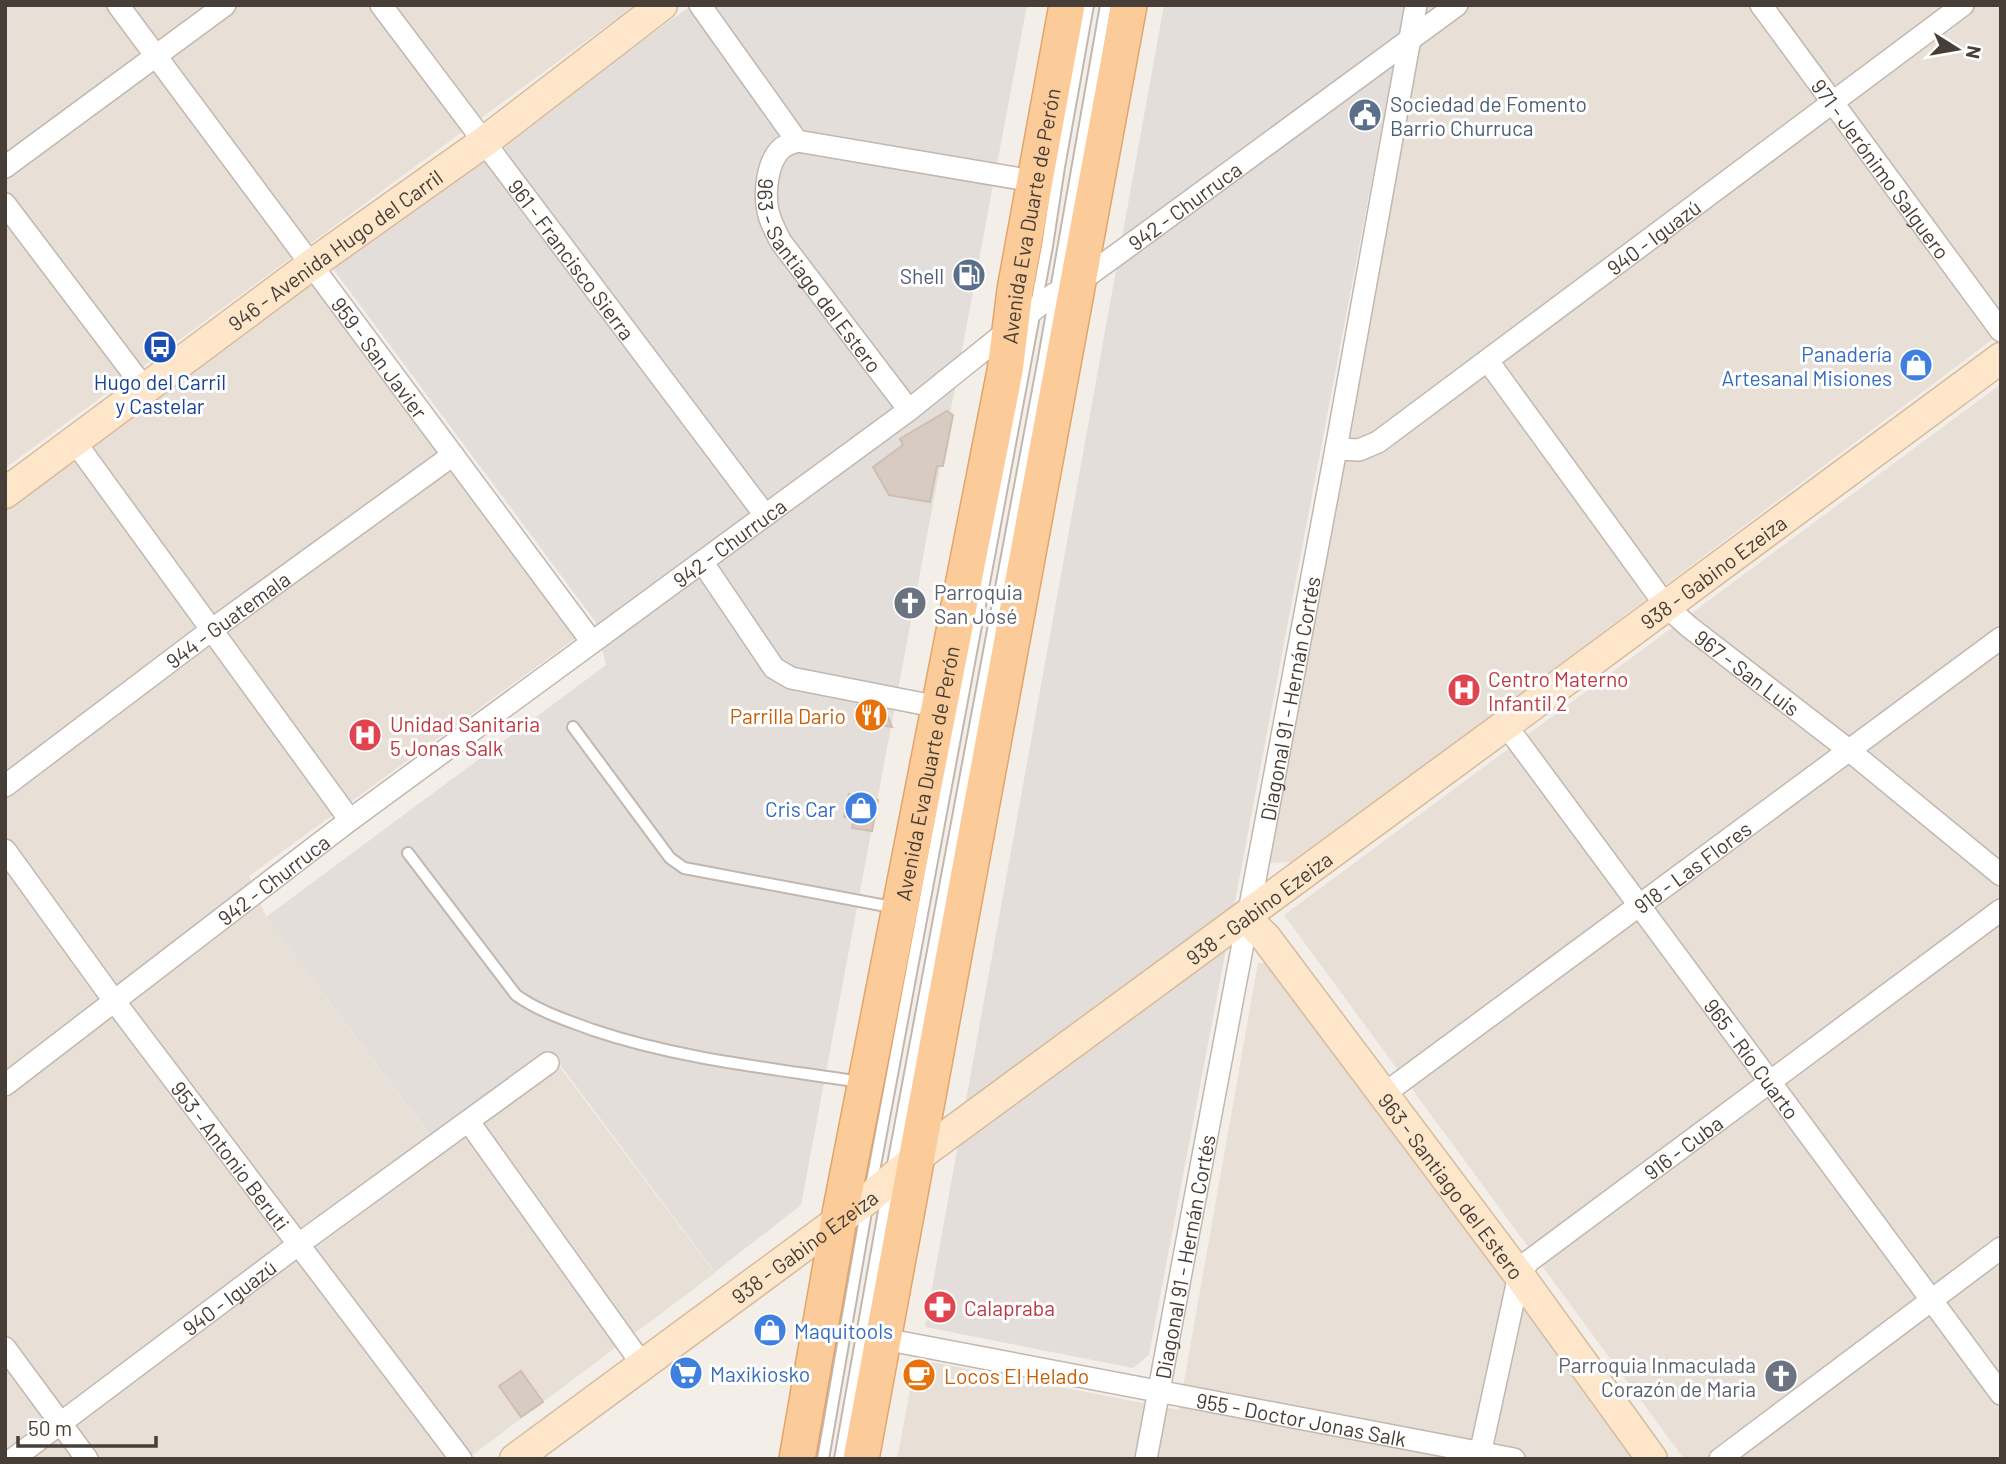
<svg xmlns="http://www.w3.org/2000/svg" width="2006" height="1464" font-family="Barlow,sans-serif">
	<style>
		.residential { fill: #e8dfd7 }
		.industrial { fill: #e4deda }
		.building { fill: #d8cbc1; stroke: #d0beb2; stroke-width: 2 }
		.lines { fill: none; stroke-linecap: round; stroke-linejoin: round }
		.lane-casing { stroke: #c2b7af; stroke-width: 14 }
		.street-casing { stroke: #c2b7af; stroke-width: 24 }
		.secondary-casing { stroke: #d6bb9c; stroke-width: 33 }
		.primary-casing { stroke: #e1a56a; stroke-width: 38 }
		.lane { stroke: #fff; stroke-width: 10 }
		.street { stroke: #fff; stroke-width: 21 }
		.secondary { stroke: #fde6ca; stroke-width: 30 }
		.primary { stroke: #fbcc9a; stroke-width: 35 }
		.labels { text-anchor: middle; dominant-baseline: central; stroke-width: 6; stroke-linejoin: round; paint-order: stroke }
		.service-label { font-size: 21px; fill: #4e5e75; stroke: #fff; text-anchor: start }
		.street-label { font-size: 21px; fill: #473e37; stroke: #fff }
		.shop-label { font-size: 21px; fill: #366cbe; stroke: #fff; text-anchor: end }
		.transit-label { font-size: 21px; fill: #164399; stroke: #fff }
		.worship-label { font-size: 21px; fill: #5b616d; stroke: #fff; text-anchor: start }
		.health-label { font-size: 21px; fill: #be3a42; stroke: #fff; text-anchor: start }
		.food-label { font-size: 21px; fill: #c56008; stroke: #fff; text-anchor: end }
	</style>
	<rect width="100%" height="100%" fill="#f4eee9"/>
	<g class="residential">
		<polygon points="5,5 635,5 5,468"/>
		<polygon points="1427,5 2001,5 2001,333 1296,862 1264,863"/>
		<polygon points="309,275 576,638 249,876 266,917 438,1147 556,1062 715,1273 467,1459 5,1459 5,508"/>
		<polygon points="2001,384 2001,1459 1684,1459 1284,915"/>
		<polygon points="1258,963 1270,963 1641,1459 897,1459 916,1359 1179,1410"/>
	</g>
	<g class="industrial">
		<polygon points="692,5 1027,5 801,1205 715,1272 549,1050 431,1137 266,917 606,665 595,621 331,266"/>
		<polygon points="1164,5 1405,5 1149,1355 1133,1368 925,1327"/>
	</g>
	<g class="building">
		<polygon points="1916,350 1931,369 1916,380 1901,361"/>
		<polygon points="947,411 953,415 943,466 937,466 930,502 889,495 873,467 903,445 900,439"/>
		<polygon points="857,705 885,710 892,727 855,721"/>
		<polygon points="849,794 878,800 872,831 852,828 854,819 844,817"/>
		<polygon points="686,1361 697,1377 686,1385 675,1369"/>
		<polygon points="521,1371 543,1402 521,1417 499,1386"/>
	</g>
	<g class="lines">
		<defs>
			<g id="lane">
				<polyline points="573,727 670,858 684,868 897,908"/>
				<path d="M408,853L516,995C540,1012 566,1020 593,1030C679,1059 770,1068 860,1082"/>
				<polyline points="892,1170 1044,358 1106,5"/>
				<polyline points="871,1187 1047,246 1059,167 1088,5"/>
				<polyline points="823,1459 867,1206"/>
				<polyline points="840,1459 888,1189"/>
			</g>
			<g id="street">
				<path id="s1" d="M118,5L592,642"/>
				<path id="s2" d="M381,5L765,515"/>
				<polyline points="700,5 797,141"/>
				<path id="s3" d="M1761,5L2001,331"/>
				<path id="s4" d="M797,141C792,143 786,145 782,148C767,161 764,193 768,211C770,222 776,232 781,242L909,410"/>
				<polyline points="797,141 1033,181"/>
				<polyline points="5,167 225,5"/>
				<polyline points="5,204 145,389"/>
				<path id="s5" d="M1488,361L1666,606L1688,626L1850,751L2001,875"/>
				<polyline points="75,442 350,820"/>
				<path id="s6" d="M1336,449L1359,450L1378,442L1963,5"/>
				<polyline points="703,563 774,668 791,678 939,707"/>
				<path id="s7" d="M1505,724L2001,1394"/>
				<path id="s8" d="M5,786L210,631L453,455"/>
				<path id="s9" d="M5,850L115,1002L461,1459"/>
				<path id="s10" d="M5,1085L350,820L909,410L1036,308L1054,294L1079,282L1130,245L1457,5"/>
				<path id="s11" d="M1384,1094L2001,638"/>
				<polyline points="469,1122 642,1364"/>
				<path id="s12" d="M884,1339L1514,1459"/>
				<polyline points="5,1348 87,1459"/>
				<path id="s13" d="M13,1459L299,1244L548,1063"/>
				<path id="s14" d="M1146,1459L1336,449L1416,5"/>
				<path id="s15" d="M1479,1459L1519,1275L1529,1261L2001,910"/>
				<polyline points="1720,1459 2001,1248"/>
			</g>
			<g id="secondary">
				<path id="s16" d="M5,493L311,265L484,142L662,5"/>
				<path id="s17" d="M1246,918L1266,938L1519,1275L1652,1459"/>
				<path id="s18" d="M515,1459L869,1198L916,1158C1279,894 1640,625 2001,358"/>
			</g>
			<g id="primary">
				<path id="s19" d="M797,1459L839,1219L1005,371L1015,290L1067,5"/>
				<polyline points="861,1459 1129,5"/>
			</g>
		</defs>
		<use href="#lane" class="lane-casing"/>
		<use href="#street" class="street-casing"/>
		<use href="#secondary" class="secondary-casing"/>
		<use href="#primary" class="primary-casing"/>
		<use href="#lane" class="lane"/>
		<use href="#street" class="street"/>
		<use href="#secondary" class="secondary"/>
		<use href="#primary" class="primary"/>
	</g>
	<defs>
		<symbol id="civic-disc" viewBox="-11 -11 22 22"><circle r="9.5" fill="#5c6f8a" stroke="#fff"/><path d="M-.6-6.5H3V-4.5H.6V-3L4-1V1h2V6H-6V1h2V-1L-.6-3ZM-1.2 2.5V6h2.4V2.5Z" fill="#fff"/></symbol>
		<symbol id="fuel-disc" viewBox="-11 -11 22 22"><circle r="9.5" fill="#5c6f8a" stroke="#fff"/><path d="M-5.5-6h7V0h2V4h1.3V-2.5L3-4.5l.8-.8L6-3V5H2.5V1h-1V6h-7ZM-4.2-4.7v3.2H.2V-4.7Z" fill="#fff"/></symbol>
		<symbol id="bus-disc" viewBox="-11 -11 22 22"><circle r="9.5" fill="#1a4fb4" stroke="#fff"/><path d="M-5-6H5V4H4V6H2V4H-2V6H-4V4H-5ZM-3.5-4V0h7V-4ZM-3.5 1.2v1.5H-2V1.2ZM2 1.2v1.5H3.5V1.2Z" fill="#fff"/></symbol>
		<symbol id="shop-disc" viewBox="-11 -11 22 22"><circle r="9.5" fill="#3f7fe0" stroke="#fff"/><path d="M-5-2.5h2.3a2.7 3.5 0 0 1 5.4 0H5L5.5 6h-11ZM-1.5-2.5h3a1.5 2.3 0 0 0-3 0Z" fill="#fff"/></symbol>
		<symbol id="church-disc" viewBox="-11 -11 22 22"><circle r="9.5" fill="#6b7280" stroke="#fff"/><path d="M-1.2-6h2.4v3.5h3.3v2.4h-3.3V6h-2.4V-.1h-3.3v-2.4h3.3Z" fill="#fff"/></symbol>
		<symbol id="hospital-disc" viewBox="-11 -11 22 22"><circle r="9.5" fill="#e0444e" stroke="#fff"/><path d="M-5-5h3v3.5h4V-5h3V5h-3V1.5h-4V5h-3Z" fill="#fff"/></symbol>
		<symbol id="restaurant-disc" viewBox="-11 -11 22 22"><circle r="9.5" fill="#e8710a" stroke="#fff"/><path d="M-5-6h1v4h1v-4h1v4h1v-4h1v5L-1.5 .5V6h-2V.5L-5-1ZM5-6V6H3V1.5H1.5Q1.5-4 5-6Z" fill="#fff"/></symbol>
		<symbol id="pharmacy-disc" viewBox="-11 -11 22 22"><circle r="9.5" fill="#e0444e" stroke="#fff"/><path d="M-2-6h4v4h4v4h-4v4h-4v-4h-4v-4h4Z" fill="#fff"/></symbol>
		<symbol id="supermarket-disc" viewBox="-11 -11 22 22"><circle r="9.5" fill="#3f7fe0" stroke="#fff"/><path d="M-6-5.5h2.5l.6 2H6L4.5 2H-2.5L-4.4-4H-6ZM-1.5 3.2a1.3 1.3 0 1 0 .1 0ZM3 3.2a1.3 1.3 0 1 0 .1 0Z" fill="#fff"/></symbol>
		<symbol id="cafe-disc" viewBox="-11 -11 22 22"><circle r="9.5" fill="#e8710a" stroke="#fff"/><path d="M-5.5-4.5H6V0H3Q3 3.5 0 3.5H-2.5Q-5.5 3.5-5.5 0ZM3-3.2v2h1.7v-2ZM-6 4.5H4V6H-6Z" fill="#fff"/></symbol>
	</defs>
	<g fill-rule="evenodd">
		<use href="#civic-disc" x="1346" y="96" width="38" height="38"/>
		<use href="#fuel-disc" x="950" y="256" width="38" height="38"/>
		<use href="#bus-disc" x="141" y="328" width="38" height="38"/>
		<use href="#shop-disc" x="1897" y="346" width="38" height="38"/>
		<use href="#church-disc" x="891" y="584" width="38" height="38"/>
		<use href="#hospital-disc" x="1445" y="671" width="38" height="38"/>
		<use href="#restaurant-disc" x="852" y="696" width="38" height="38"/>
		<use href="#hospital-disc" x="346" y="716" width="38" height="38"/>
		<use href="#shop-disc" x="842" y="789" width="38" height="38"/>
		<use href="#pharmacy-disc" x="921" y="1288" width="38" height="38"/>
		<use href="#shop-disc" x="751" y="1311" width="38" height="38"/>
		<use href="#supermarket-disc" x="667" y="1354" width="38" height="38"/>
		<use href="#cafe-disc" x="900" y="1356" width="38" height="38"/>
		<use href="#church-disc" x="1762" y="1357" width="38" height="38"/>
	</g>
	<g class="labels">
		<g class="service-label">
			<text x="1390" y="103">Sociedad de Fomento<tspan x="1390" dy="24">Barrio Churruca</tspan></text>
			<text x="944" y="275" text-anchor="end">Shell</text>
		</g>
		<g class="street-label">
			<text stroke="none"><textPath href="#s3" startOffset="203">971 - Jerónimo Salguero</textPath></text>
			<text stroke="none"><textPath href="#s10" startOffset="1472">942 - Churruca</textPath></text>
			<text stroke="none"><textPath href="#s19" startOffset="1265">Avenida Eva Duarte de Perón</textPath></text>
			<text stroke="none"><textPath href="#s6" startOffset="387">940 - Iguazú</textPath></text>
			<text stroke="none"><textPath href="#s16" startOffset="410">946 - Avenida Hugo del Carril</textPath></text>
			<text stroke="none"><textPath href="#s2" startOffset="318">961 - Francisco Sierra</textPath></text>
			<text stroke="none"><textPath href="#s4" startOffset="164">963 - Santiago del Estero</textPath></text>
			<text stroke="none"><textPath href="#s1" startOffset="439">959 - San Javier</textPath></text>
			<text stroke="none"><textPath href="#s10" startOffset="905">942 - Churruca</textPath></text>
			<text stroke="none"><textPath href="#s18" startOffset="1491">938 - Gabino Ezeiza</textPath></text>
			<text stroke="none"><textPath href="#s8" startOffset="278">944 - Guatemala</textPath></text>
			<text stroke="none"><textPath href="#s5" startOffset="408">967 - San Luis</textPath></text>
			<text stroke="none"><textPath href="#s14" startOffset="774">Diagonal 91 - Hernán Cortés</textPath></text>
			<text stroke="none"><textPath href="#s19" startOffset="698">Avenida Eva Duarte de Perón</textPath></text>
			<text stroke="none"><textPath href="#s11" startOffset="383">918 - Las Flores</textPath></text>
			<text stroke="none"><textPath href="#s10" startOffset="338">942 - Churruca</textPath></text>
			<text stroke="none"><textPath href="#s18" startOffset="926">938 - Gabino Ezeiza</textPath></text>
			<text stroke="none"><textPath href="#s7" startOffset="416">965 - Río Cuarto</textPath></text>
			<text stroke="none"><textPath href="#s15" startOffset="397">916 - Cuba</textPath></text>
			<text stroke="none"><textPath href="#s9" startOffset="380">953 - Antonio Beruti</textPath></text>
			<text stroke="none"><textPath href="#s17" startOffset="338">963 - Santiago del Estero</textPath></text>
			<text stroke="none"><textPath href="#s18" startOffset="359">938 - Gabino Ezeiza</textPath></text>
			<text stroke="none"><textPath href="#s14" startOffset="206">Diagonal 91 - Hernán Cortés</textPath></text>
			<text stroke="none"><textPath href="#s13" startOffset="270">940 - Iguazú</textPath></text>
			<text stroke="none"><textPath href="#s12" startOffset="425">955 - Doctor Jonas Salk</textPath></text>
		</g>
		<g class="shop-label">
			<text x="1892" y="353">Panadería<tspan x="1892" dy="24">Artesanal Misiones</tspan></text>
			<text x="836" y="808">Cris Car</text>
			<text x="794" y="1330" text-anchor="start">Maquitools</text>
			<text x="710" y="1373" text-anchor="start">Maxikiosko</text>
		</g>
		<g class="transit-label">
			<text x="160" y="381">Hugo del Carril<tspan x="160" dy="24">y Castelar</tspan></text>
		</g>
		<g class="worship-label">
			<text x="934" y="591">Parroquia<tspan x="934" dy="24">San José</tspan></text>
			<text x="1756" y="1364" text-anchor="end">Parroquia Inmaculada<tspan x="1756" dy="24">Corazón de Maria</tspan></text>
		</g>
		<g class="health-label">
			<text x="1488" y="678">Centro Materno<tspan x="1488" dy="24">Infantil 2</tspan></text>
			<text x="390" y="723">Unidad Sanitaria<tspan x="390" dy="24">5 Jonas Salk</tspan></text>
			<text x="964" y="1307">Calapraba</text>
		</g>
		<g class="food-label">
			<text x="846" y="715">Parrilla Dario</text>
			<text x="944" y="1375" text-anchor="start">Locos El Helado</text>
		</g>
	</g>
	<rect width="2006" height="1464" fill="none" stroke="#473e37" stroke-width="14"/>
	<g transform="translate(1957 49) rotate(101)" stroke="#ffffff" stroke-width="5" paint-order="stroke">
	<path d="M0-5L12 26L0 18L-12 26Z" fill="#473e37"/>
	<text y="-10" font-size="19" font-weight="bold" text-anchor="middle" fill="#473e37">N</text>
	</g>
	<path d="M18 1436v10h138v-10" fill="none" stroke="#473e37" stroke-width="3.5"/>
	<text x="28" y="1436" font-size="21" fill="#473e37" stroke="#ffffff" stroke-width="5" paint-order="stroke">50 m</text>
</svg>
